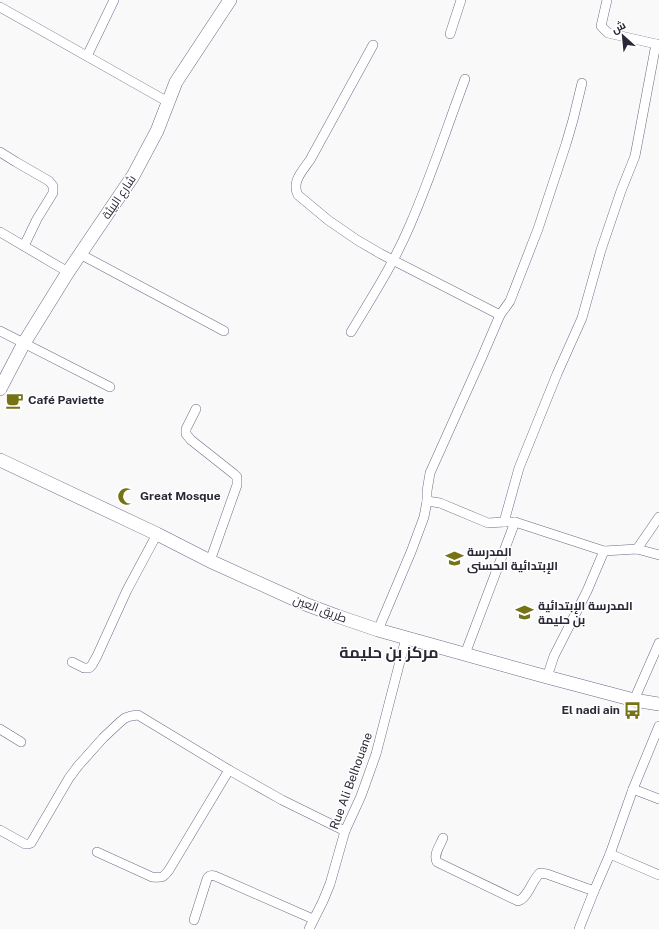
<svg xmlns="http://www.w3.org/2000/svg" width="659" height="929" font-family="'Public Sans',Cairo,sans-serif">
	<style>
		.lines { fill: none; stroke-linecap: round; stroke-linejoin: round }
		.street-casing { stroke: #6d6a89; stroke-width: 10 }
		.secondary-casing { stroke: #6d6a89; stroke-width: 14 }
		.street { stroke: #fff; stroke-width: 9 }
		.secondary { stroke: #fff; stroke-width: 13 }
		.labels { text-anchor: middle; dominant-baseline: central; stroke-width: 3; stroke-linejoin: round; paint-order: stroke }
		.street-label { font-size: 12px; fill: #2a2836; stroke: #fff }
		.poi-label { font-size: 12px; font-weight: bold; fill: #2a2836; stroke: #fff; text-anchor: start }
		.district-label { font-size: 16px; font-weight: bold; fill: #2a2836; stroke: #fff }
	</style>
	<rect width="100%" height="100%" fill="#f9f9f9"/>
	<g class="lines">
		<defs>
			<g id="street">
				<polyline points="607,0 601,26 608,33 656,44"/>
				<polyline points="0,7 168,102"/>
				<polyline points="450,34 461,0"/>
				<path d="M373,45L310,160C303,170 291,182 298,195L328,220L357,240L381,254L500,315"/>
				<polyline points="87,56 114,0"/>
				<polyline points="0,152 16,162 49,181 53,186 53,193 37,219 24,246"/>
				<polyline points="0,232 68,272"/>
				<polyline points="80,254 224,331"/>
				<polyline points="0,331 110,387"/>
				<path d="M351,332C372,297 394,263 410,225C431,177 447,127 465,79"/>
				<polyline points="196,409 186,429 186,434 191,440 234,474 237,477 237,485 210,561"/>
				<polyline points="427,501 440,503 488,523 504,522 515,522 604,551 637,549 659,555"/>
				<polyline points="504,522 519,468 557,374 582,318 601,250 621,191 635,156 656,44 659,44"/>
				<polyline points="637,549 659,517"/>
				<polyline points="378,630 411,552 424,517 427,501 427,491 430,473 482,357 500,315 510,301 538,229 566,144 573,120 582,83"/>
				<polyline points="465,654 515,522"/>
				<polyline points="72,662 84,668 89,668 92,665 97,656 127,590 157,534"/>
				<polyline points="547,677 554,656 587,591 604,551"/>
				<polyline points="634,700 659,643"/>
				<polyline points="0,729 21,742"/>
				<polyline points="633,789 659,799"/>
				<polyline points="0,830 25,844 28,844 31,843 69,778 78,766 103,738 120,722 125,718 131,716 138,715 229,770 282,800 345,831"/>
				<path d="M443,838C440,846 433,854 437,862L518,901C528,898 532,880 540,873L547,874L594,891"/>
				<path d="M97,852L152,877C162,878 163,878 169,870L229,770"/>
				<polyline points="610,854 659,875"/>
				<path d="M194,920L207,879C209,875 211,875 215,876L313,919"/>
				<polyline points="309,929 323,901 330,884 345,831 361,796 376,754 406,638"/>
				<polyline points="579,929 594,891 610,854 633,789 659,726"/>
			</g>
			<g id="secondary">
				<polyline points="0,389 24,343 68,272 133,176 157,131 176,82 230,0"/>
				<polyline points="0,460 157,534 210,561 305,604 337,616 378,630 547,677 634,700 659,704"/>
			</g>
		</defs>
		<use href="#street" class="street-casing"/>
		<use href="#secondary" class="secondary-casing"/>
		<use href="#street" class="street"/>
		<use href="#secondary" class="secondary"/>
	</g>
	<defs>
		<symbol id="cafe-bare" viewBox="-9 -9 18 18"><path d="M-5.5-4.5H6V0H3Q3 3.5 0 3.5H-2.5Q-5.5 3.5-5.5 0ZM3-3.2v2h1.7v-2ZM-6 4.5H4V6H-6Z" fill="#767316" stroke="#fff" stroke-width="2.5" paint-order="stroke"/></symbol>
		<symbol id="mosque-bare" viewBox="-9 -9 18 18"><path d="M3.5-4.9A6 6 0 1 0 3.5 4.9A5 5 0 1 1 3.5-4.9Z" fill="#767316" stroke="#fff" stroke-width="2.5" paint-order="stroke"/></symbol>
		<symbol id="school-bare" viewBox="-9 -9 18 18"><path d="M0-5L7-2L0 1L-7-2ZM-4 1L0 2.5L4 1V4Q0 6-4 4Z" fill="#767316" stroke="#fff" stroke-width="2.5" paint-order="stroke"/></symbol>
		<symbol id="bus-bare" viewBox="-9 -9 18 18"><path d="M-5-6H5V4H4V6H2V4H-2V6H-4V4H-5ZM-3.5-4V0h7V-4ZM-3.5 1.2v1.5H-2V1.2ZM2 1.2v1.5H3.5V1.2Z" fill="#767316" stroke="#fff" stroke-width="2.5" paint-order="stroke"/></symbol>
	</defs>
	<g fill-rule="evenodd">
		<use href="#cafe-bare" x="2" y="388" width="25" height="25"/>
		<use href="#mosque-bare" x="114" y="484" width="25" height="25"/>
		<use href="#school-bare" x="442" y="546" width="25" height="25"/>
		<use href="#school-bare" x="512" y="600" width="25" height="25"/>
		<use href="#bus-bare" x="620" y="698" width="25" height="25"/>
	</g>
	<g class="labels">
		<g class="street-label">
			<text transform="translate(119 197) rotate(-56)">شارع البيئة</text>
			<text transform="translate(320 609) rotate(21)">طريق العين</text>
			<text transform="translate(351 781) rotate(-70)">Rue Ali Belhouane</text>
		</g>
		<g class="poi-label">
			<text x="28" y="400">Café Paviette</text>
			<text x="140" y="496">Great Mosque</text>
			<text x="467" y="552">المدرسة<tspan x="467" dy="14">الإبتدائية الحسنى</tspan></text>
			<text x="538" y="606">المدرسة الإبتدائية<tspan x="538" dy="14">بن حليمة</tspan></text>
			<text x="620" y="710" text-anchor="end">El nadi ain</text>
		</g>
		<g class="district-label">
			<text x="389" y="652">مركز بن حليمة</text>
		</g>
	</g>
	<g transform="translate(623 36) rotate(333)" stroke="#ffffff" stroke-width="3" paint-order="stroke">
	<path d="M0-3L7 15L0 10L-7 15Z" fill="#2a2836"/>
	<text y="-6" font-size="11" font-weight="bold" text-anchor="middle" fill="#2a2836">ش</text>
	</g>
</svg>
